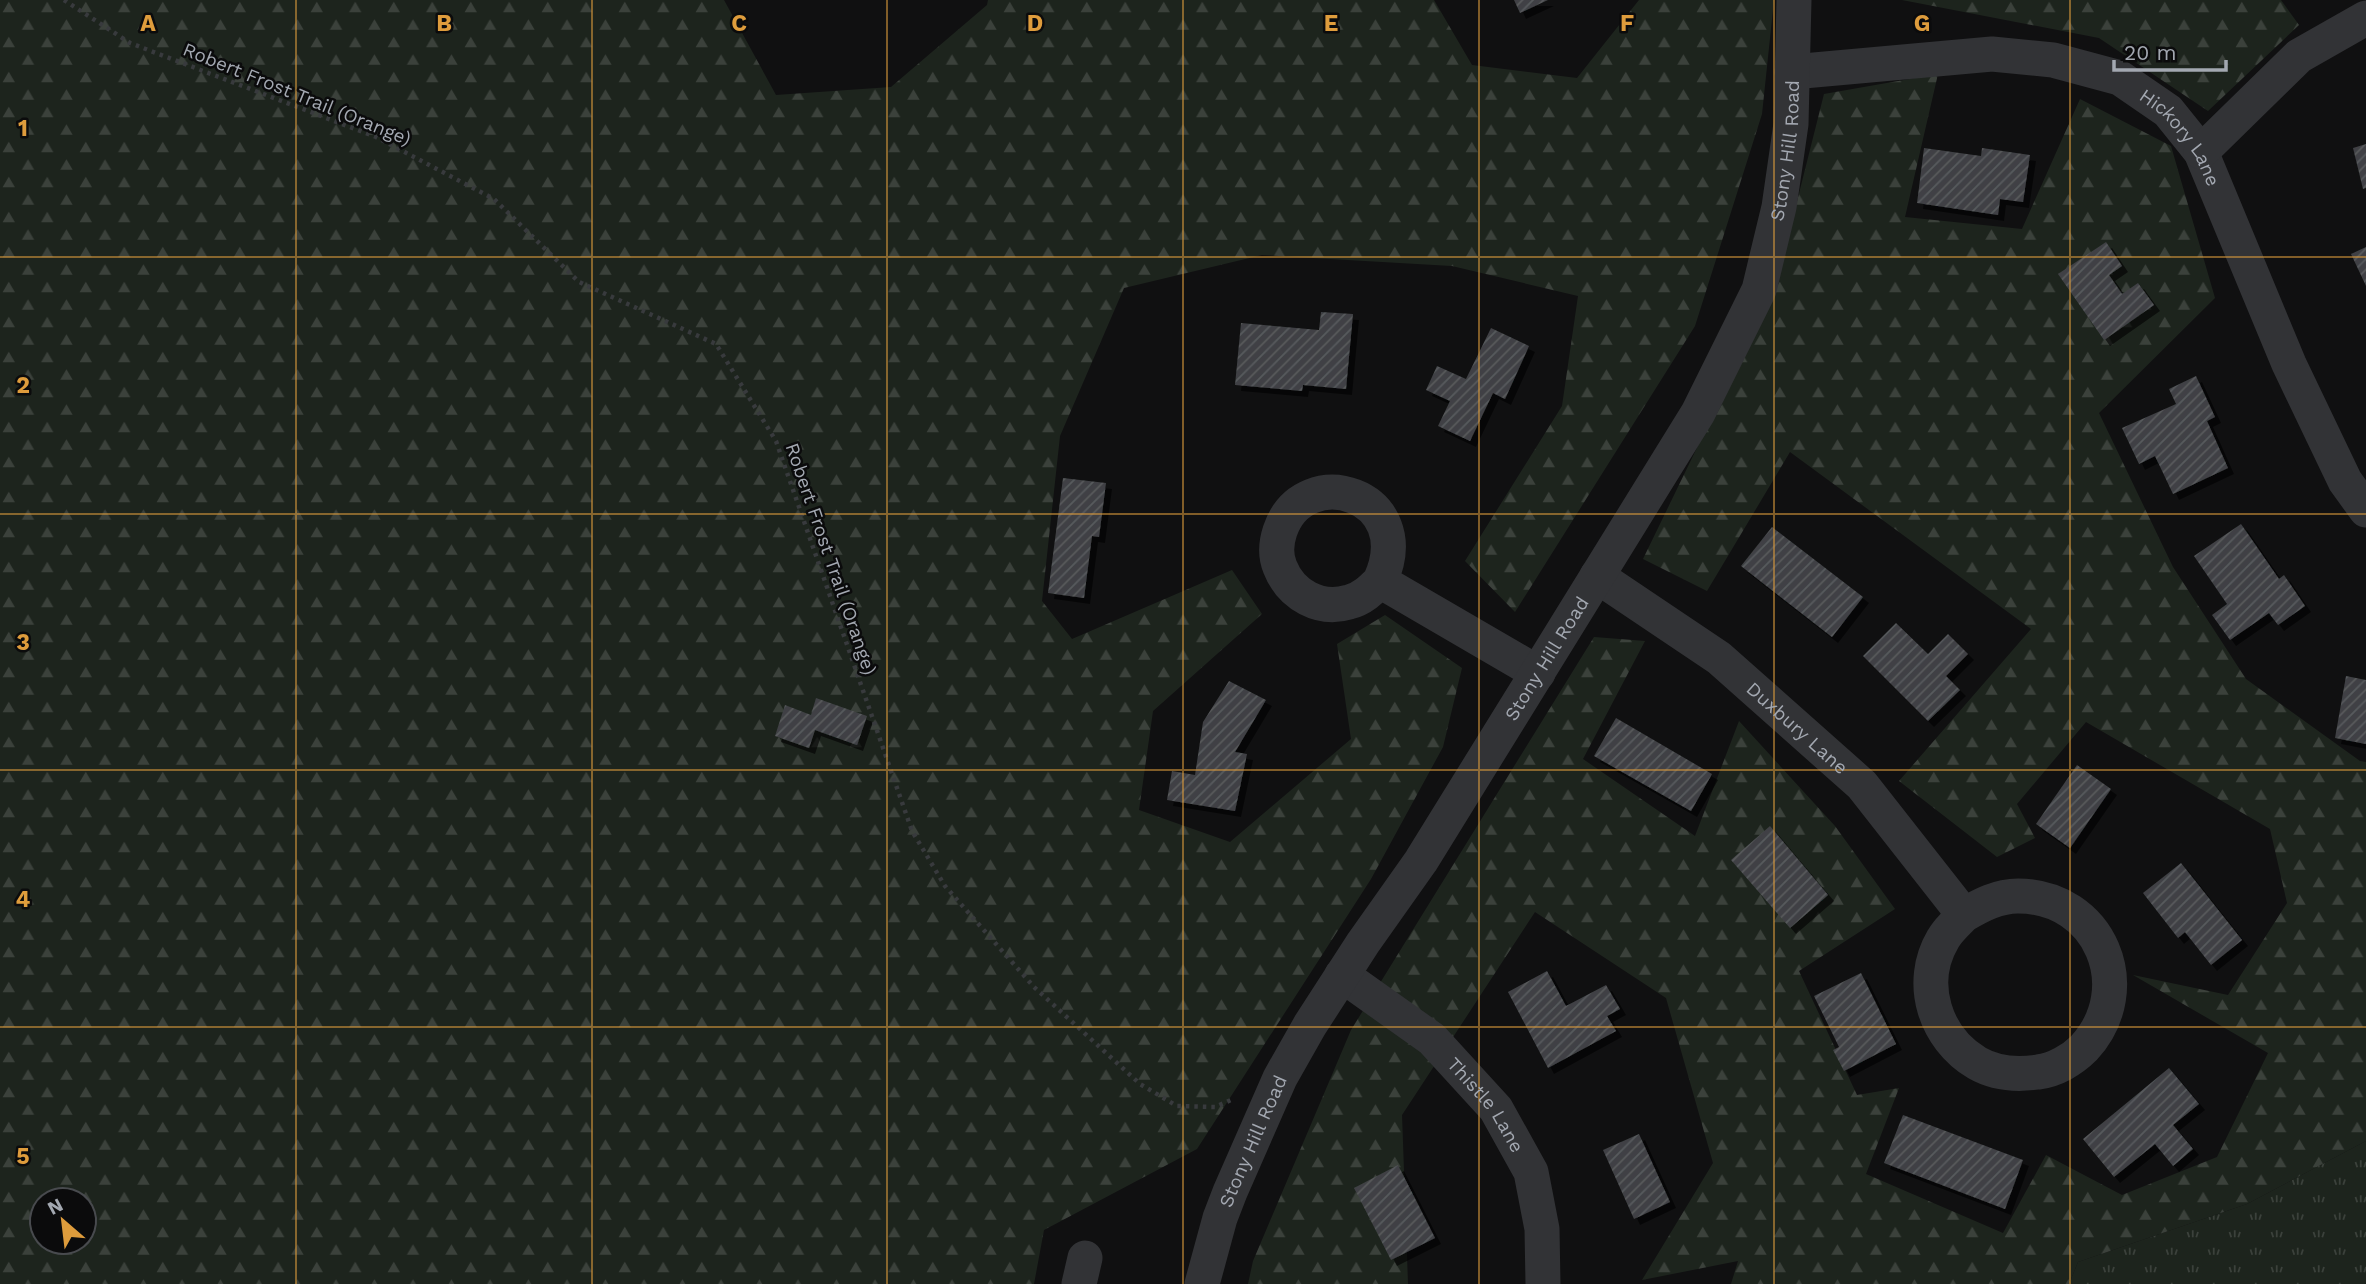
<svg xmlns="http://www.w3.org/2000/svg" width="2366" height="1284" font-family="'Work Sans',sans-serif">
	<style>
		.grass { fill: url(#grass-tufts) }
		.forest { fill: url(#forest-firs); fill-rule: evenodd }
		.building { fill: url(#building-hatch); filter: url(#shadow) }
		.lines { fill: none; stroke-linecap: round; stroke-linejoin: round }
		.path { stroke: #383a3d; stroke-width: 4.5; stroke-dasharray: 3.5 5; stroke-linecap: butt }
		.street { stroke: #323336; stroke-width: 35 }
		.grid { fill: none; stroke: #de9c3c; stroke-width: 2; stroke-opacity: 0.55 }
		.labels { text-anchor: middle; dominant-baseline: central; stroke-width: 5; stroke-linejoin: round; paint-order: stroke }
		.street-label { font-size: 19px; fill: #a3a8b1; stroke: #0b0b0c }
		.grid-label { font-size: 23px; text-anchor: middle; font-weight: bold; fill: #de9c3c; stroke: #0b0b0c; stroke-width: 5; stroke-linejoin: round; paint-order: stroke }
	</style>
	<defs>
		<pattern id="grass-tufts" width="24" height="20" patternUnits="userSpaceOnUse" patternTransform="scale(1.75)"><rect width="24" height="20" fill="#1d241d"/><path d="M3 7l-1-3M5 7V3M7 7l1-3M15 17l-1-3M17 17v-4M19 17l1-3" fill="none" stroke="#3b413b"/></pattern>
		<pattern id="forest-firs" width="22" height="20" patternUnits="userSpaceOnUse" patternTransform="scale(1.75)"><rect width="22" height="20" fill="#1d241d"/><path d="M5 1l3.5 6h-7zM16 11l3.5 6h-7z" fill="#3b413b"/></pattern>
		<pattern id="building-hatch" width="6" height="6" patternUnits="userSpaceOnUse" patternTransform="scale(1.75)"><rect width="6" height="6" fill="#3f4144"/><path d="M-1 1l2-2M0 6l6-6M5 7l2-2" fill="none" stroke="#585a5d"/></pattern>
		<filter id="shadow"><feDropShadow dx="6" dy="6" stdDeviation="0" flood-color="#0009"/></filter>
	</defs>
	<rect width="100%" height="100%" fill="#101011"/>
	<polygon class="grass" points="2366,1141 2366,1284 2069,1284 2078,1262 2247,1204"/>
	<g class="forest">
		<path d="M0,0H724L776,95L891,87L987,5L988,0H1434L1472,65L1577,78L1639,0H1774L1762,114L1695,326L1515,612L1465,561L1562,406L1578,296L1452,266L1262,255L1124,288L1060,436L1042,601L1072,639L1232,570L1262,614L1153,711L1139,810L1230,842L1351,739L1337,644L1385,615L1462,668L1443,747L1371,879L1197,1149L1044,1230L1034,1284H0ZM42,1200H84V1242H42Z"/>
		<polygon points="1902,0 2281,0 2299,25 2208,111 2099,38"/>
		<polygon points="1938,74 1905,217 2022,229 2080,99 2171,146 2215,298 2099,413 2173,567 2246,679 2360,761 2366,762 2366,1141 2247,1204 2078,1262 2069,1284 1731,1284 1738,1261 1642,1280 1713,1163 1666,998 1535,912 1402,1115 1408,1284 1248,1284 1253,1261 1351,1030 1594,637 1645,641 1583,759 1695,836 1739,721 1835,826 1895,909 1799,971 1857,1095 1899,1088 1866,1174 2003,1233 2046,1155 2122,1195 2217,1157 2268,1053 2133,975 2228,995 2287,903 2270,829 2086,722 2017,804 2035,838 1997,857 1899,781 2031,629 1790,452 1707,591 1643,559 1776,285 1824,94"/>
	</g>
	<g class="building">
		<polygon points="1514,0 1548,0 1520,13"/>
		<polygon points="2366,144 2366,188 2363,189 2353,148"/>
		<polygon points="1924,148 1981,156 1982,148 2030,155 2023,202 2000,199 1998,215 1917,203"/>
		<polygon points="2106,242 2122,266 2109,275 2122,294 2138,283 2154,305 2104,340 2058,274"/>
		<polygon points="2366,247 2366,286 2351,254"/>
		<polygon points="1321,312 1353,314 1346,389 1303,385 1302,391 1235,385 1241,323 1319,330"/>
		<polygon points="1491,328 1529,346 1505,399 1493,393 1470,441 1438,426 1450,401 1426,390 1437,366 1466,379"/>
		<polygon points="2196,376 2215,417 2207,421 2228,468 2173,494 2155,456 2139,464 2122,428 2176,404 2169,389"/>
		<polygon points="1063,478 1106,483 1099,537 1092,536 1084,598 1048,593"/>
		<polygon points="2241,524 2279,579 2284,575 2305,606 2278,625 2269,613 2230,640 2212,615 2227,604 2194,556"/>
		<polygon points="1772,527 1863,597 1832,637 1741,566"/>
		<polygon points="1896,623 1928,654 1948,634 1968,654 1946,676 1960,690 1928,721 1863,656"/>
		<polygon points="2346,676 2366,680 2366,744 2335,738"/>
		<polygon points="1229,681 1266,700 1235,752 1247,754 1235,811 1167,800 1172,771 1195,775 1203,722"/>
		<polygon points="816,698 867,716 857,745 815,730 809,748 775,736 785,705 811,715"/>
		<polygon points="1616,718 1712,774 1691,811 1594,756"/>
		<polygon points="2077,765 2111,789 2070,848 2036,824"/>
		<polygon points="1770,826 1828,895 1790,928 1731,860"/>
		<polygon points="2181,863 2242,940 2211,965 2185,932 2178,938 2143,893"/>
		<polygon points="1547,971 1566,1006 1606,985 1620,1009 1607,1016 1616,1031 1548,1068 1508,992"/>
		<polygon points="1861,973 1896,1044 1844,1071 1833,1050 1839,1047 1814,996"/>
		<polygon points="2169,1068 2199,1104 2173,1125 2193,1149 2173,1166 2155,1144 2114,1177 2083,1139"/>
		<polygon points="1903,1115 2023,1160 2005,1209 1884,1163"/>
		<polygon points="1639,1134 1670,1202 1634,1219 1603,1150"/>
		<polygon points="1398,1165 1435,1238 1391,1260 1354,1188"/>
	</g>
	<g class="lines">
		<polyline class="path" points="64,0 130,43 376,137 494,199 579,282 716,344 776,441 912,831 945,886 1034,987 1140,1084 1177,1106 1215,1107 1231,1100"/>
		<g class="street">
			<path id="s1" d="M1792,72L1992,54L2053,60L2120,78L2168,111L2201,152L2289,364L2345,481L2366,510"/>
			<polyline points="2201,152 2299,56 2366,18"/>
			<path id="s2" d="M1597,576L1719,658L1862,785L1964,915C1957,922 1948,930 1943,939C1917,983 1935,1038 1977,1063C1996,1074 2017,1075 2038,1072C2055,1070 2072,1060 2084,1048C2139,988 2100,896 2018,896C1998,896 1981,905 1964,915"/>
			<path d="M1380,581C1371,590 1362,599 1349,602C1320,611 1291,595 1280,567C1275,555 1276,543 1280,531C1304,459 1420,494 1380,581L1538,673"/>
			<path id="s3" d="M1342,975L1432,1039L1496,1109L1531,1172L1542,1229L1543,1284"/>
			<polyline points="1079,1284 1085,1258"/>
			<path id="s4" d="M1202,1284L1220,1218L1230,1192L1280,1078L1310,1025L1363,943L1421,861L1698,413L1759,290L1779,207L1791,124L1794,0"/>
		</g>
	</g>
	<path class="grid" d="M296,0V1284M592,0V1284M887,0V1284M1183,0V1284M1479,0V1284M1774,0V1284M2070,0V1284M0,257H2366M0,514H2366M0,770H2366M0,1027H2366"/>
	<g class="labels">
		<g class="street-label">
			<text transform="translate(297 94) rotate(22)">Robert Frost Trail (Orange)</text>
			<text stroke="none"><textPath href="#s1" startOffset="418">Hickory Lane</textPath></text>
			<text stroke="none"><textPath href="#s4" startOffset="1286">Stony Hill Road</textPath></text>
			<text transform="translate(831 559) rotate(71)">Robert Frost Trail (Orange)</text>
			<text stroke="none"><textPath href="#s4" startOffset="718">Stony Hill Road</textPath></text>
			<text stroke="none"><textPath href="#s2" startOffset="252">Duxbury Lane</textPath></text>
			<text stroke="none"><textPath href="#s3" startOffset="196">Thistle Lane</textPath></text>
			<text stroke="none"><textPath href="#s4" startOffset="152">Stony Hill Road</textPath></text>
		</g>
	</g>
	<g class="grid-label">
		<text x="148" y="31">A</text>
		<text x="444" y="31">B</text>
		<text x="739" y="31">C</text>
		<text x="1035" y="31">D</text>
		<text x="1331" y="31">E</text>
		<text x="1627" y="31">F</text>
		<text x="1922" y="31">G</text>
		<text x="23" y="136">1</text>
		<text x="23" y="393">2</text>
		<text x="23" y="650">3</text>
		<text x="23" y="907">4</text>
		<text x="23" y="1164">5</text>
	</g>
	<g transform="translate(63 1221) rotate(332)"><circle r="33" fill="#0b0b0c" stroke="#484a4e" stroke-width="2"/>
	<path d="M0-5L12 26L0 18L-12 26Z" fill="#de9c3c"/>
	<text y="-10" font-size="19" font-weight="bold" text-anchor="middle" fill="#a3a8b1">N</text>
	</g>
	<path d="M2114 60v10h112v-10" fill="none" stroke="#a3a8b1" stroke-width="3.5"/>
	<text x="2124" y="60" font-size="21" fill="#a3a8b1" stroke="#0b0b0c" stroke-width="5" paint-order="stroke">20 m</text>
</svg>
